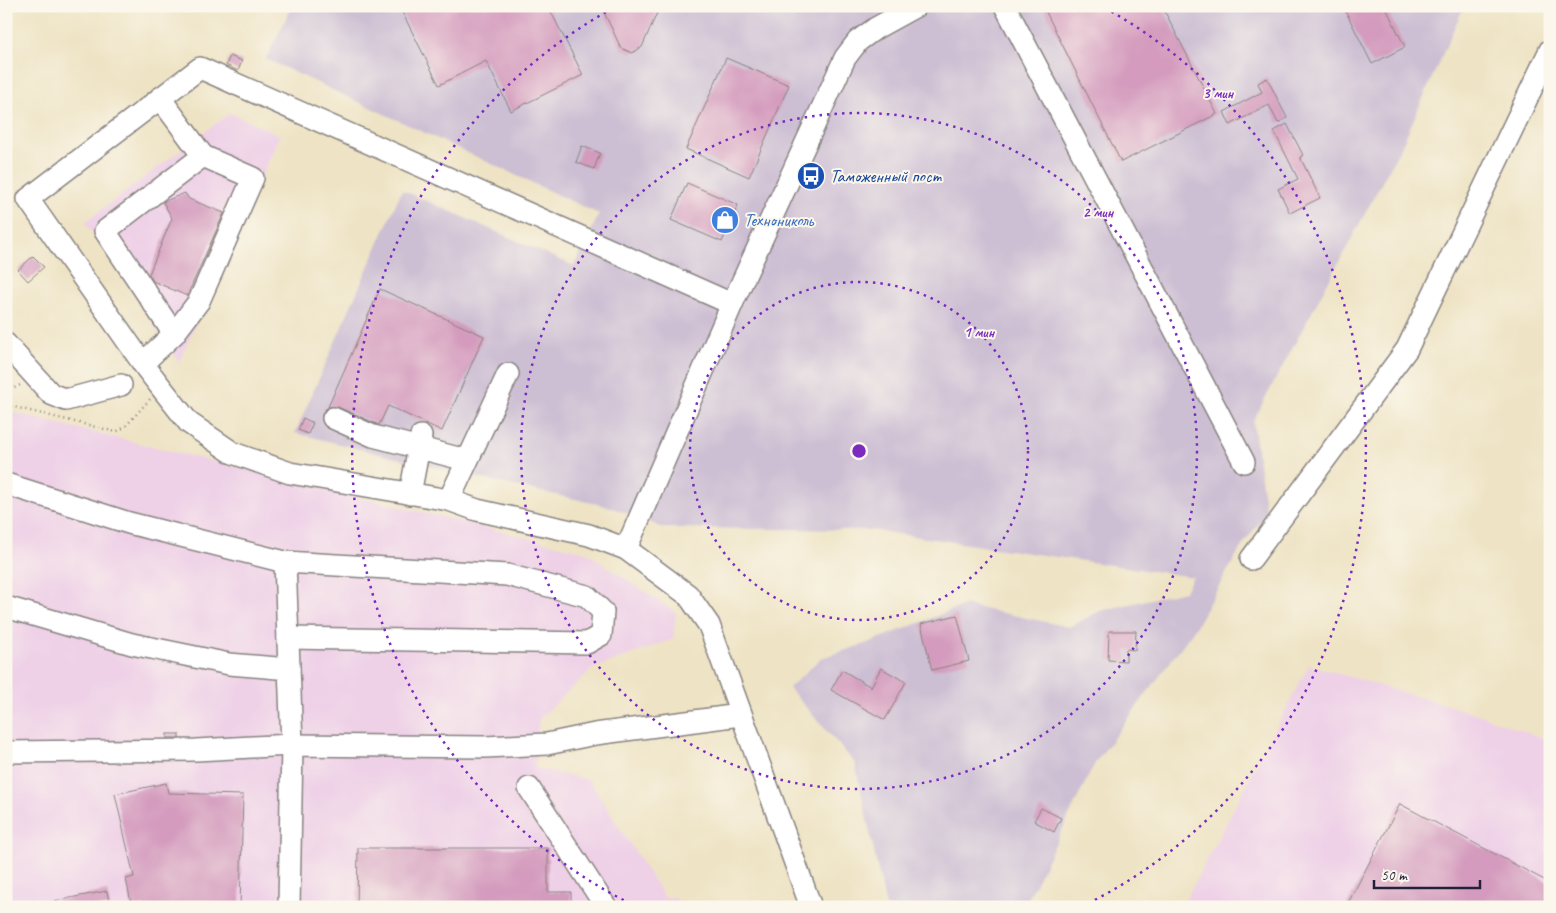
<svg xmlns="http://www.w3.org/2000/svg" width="1556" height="913" font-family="Caveat,sans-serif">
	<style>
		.built { fill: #eed0e7 }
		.industrial { fill: #ccbed3 }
		.building { fill: #d49bbe }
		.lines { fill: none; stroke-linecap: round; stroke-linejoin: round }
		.minor-casing { stroke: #888280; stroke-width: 24 }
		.path { stroke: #888280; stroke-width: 2.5; stroke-dasharray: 1 4; stroke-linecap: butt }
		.minor { stroke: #fff; stroke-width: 21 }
		.ring { fill: none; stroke: #7b2cbf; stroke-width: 2.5; stroke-dasharray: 2.5 5 }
		.labels { text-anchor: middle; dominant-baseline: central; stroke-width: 4; stroke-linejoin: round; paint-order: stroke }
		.transit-label { font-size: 18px; fill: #164399; stroke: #fbf7ec; text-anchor: start }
		.shop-label { font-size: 18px; fill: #366cbe; stroke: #fbf7ec; text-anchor: start }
		.centre { fill: #7b2cbf; stroke: #fbf7ec; stroke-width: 2.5 }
		.ring-label { font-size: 15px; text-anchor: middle; font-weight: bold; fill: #7b2cbf; stroke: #fbf7ec; stroke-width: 4; stroke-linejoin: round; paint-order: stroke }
	</style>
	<rect width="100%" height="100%" fill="#fbf7ec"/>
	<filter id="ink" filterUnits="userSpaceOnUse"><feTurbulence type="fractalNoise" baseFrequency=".02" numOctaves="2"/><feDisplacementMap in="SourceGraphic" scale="10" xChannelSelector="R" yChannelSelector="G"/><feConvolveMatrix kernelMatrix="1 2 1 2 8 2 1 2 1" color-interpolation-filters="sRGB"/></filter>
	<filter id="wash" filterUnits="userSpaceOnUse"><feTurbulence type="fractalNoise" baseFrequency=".0096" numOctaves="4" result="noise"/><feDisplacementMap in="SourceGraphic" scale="20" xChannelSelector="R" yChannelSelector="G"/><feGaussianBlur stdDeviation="1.12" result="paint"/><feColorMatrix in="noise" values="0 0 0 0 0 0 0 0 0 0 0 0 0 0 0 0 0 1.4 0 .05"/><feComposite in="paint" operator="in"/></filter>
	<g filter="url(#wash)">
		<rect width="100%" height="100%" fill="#eee3c4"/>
		<g class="built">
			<polygon points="230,113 280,135 179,362 85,222"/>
			<polygon points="6,411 586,552 676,613 673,639 592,669 539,719 535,768 589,780 664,897 676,898 681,907 6,907"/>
			<polygon points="1309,665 1477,714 1550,741 1550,907 1182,907"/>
		</g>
		<polygon class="industrial" points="292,6 1464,6 1402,145 1253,421 1266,514 1243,544 1193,631 1095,763 1024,907 886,907 855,763 789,688 821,658 865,644 965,605 1069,627 1100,611 1185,591 1193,577 872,530 663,528 631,514 602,505 461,474 295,433 402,190 574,266 599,214 266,59"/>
		<g id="blocks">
			<g class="building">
				<polygon points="399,6 548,6 583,75 511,111 486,61 439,85"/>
				<polygon points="601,6 660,6 642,47 632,53 621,48"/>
				<polygon points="1043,6 1162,6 1217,114 1121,162"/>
				<polygon points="1343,6 1385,6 1405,47 1372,64"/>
				<polygon points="230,56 242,61 238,71 226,65"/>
				<polygon points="726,58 789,85 749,177 686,149"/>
				<polygon points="1267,78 1287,118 1278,123 1269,105 1230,125 1224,112 1262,92 1258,83"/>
				<polygon points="1287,124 1303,155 1300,157 1320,198 1290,213 1278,189 1298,179 1274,131"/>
				<polygon points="582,146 600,153 594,169 576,162"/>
				<polygon points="687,183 738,205 722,242 671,220"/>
				<polygon points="185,193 189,199 224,213 187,296 153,281 149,274 172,218 163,202"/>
				<polygon points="33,256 44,267 28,281 18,270"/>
				<polygon points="380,289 484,336 442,431 388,406 379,425 338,407 328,407"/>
				<polygon points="303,418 313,423 308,434 298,430"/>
				<polygon points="957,615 969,661 932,670 921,624"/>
				<polygon points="1109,631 1136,631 1135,650 1126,649 1126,661 1108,660"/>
				<polygon points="881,668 906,682 885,720 831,690 842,670 871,687"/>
				<rect x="167" y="734" width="12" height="4"/>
				<polygon points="166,783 168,793 243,795 240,907 132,907 126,879 134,877 115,794"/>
				<polygon points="1400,804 1550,883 1550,907 1346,907"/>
				<polygon points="1041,808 1061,818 1054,832 1034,821"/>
				<polygon points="358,848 548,848 548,892 571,892 571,907 357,907"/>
				<polygon points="107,891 110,907 54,907 54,901"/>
			</g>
		</g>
	</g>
	<g filter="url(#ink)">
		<use href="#blocks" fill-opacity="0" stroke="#888280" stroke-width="1"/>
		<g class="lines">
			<defs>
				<g id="minor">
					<polyline points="1005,6 1244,462"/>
					<polyline points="732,304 200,68 28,199 146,368 189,423 233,453 290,473 449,500 477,510 589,535 626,549 688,595 709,625 811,907"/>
					<polyline points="174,334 199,301 253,178 203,156"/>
					<polyline points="6,344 51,394 66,400 121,385"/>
					<polyline points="143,363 174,334 105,231 203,156 160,98"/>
					<polyline points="333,418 373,436 466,460"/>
					<polyline points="6,484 129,523 285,562 292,745 289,907"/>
					<polyline points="410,494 421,436"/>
					<polyline points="449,500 508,374"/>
					<polyline points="626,549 732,304 845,58 858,41 876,28 916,6"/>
					<polyline points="1251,559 1407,349 1550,50"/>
					<polyline points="285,562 507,575 587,596 603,612 601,635 587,643 288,638"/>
					<polyline points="6,607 132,644 229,664 289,669"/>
					<polyline points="6,752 196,750 292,745 485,747 547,744 595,734 740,715"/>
					<polyline points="529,788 606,907"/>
				</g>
			</defs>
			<use href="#minor" class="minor-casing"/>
			<g class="path">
				<polyline points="6,393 20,385"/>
				<polyline points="6,405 116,432 125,427 150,399"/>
			</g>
			<use href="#minor" class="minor"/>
		</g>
	</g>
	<g class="ring">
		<circle cx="859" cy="451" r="169"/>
		<circle cx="859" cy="451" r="338"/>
		<path d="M637 907A507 507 0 0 1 613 8M1105 8A507 507 0 0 1 1081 907"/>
	</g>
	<defs>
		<symbol id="bus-disc" viewBox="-11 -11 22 22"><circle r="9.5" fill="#1a4fb4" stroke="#fbf7ec"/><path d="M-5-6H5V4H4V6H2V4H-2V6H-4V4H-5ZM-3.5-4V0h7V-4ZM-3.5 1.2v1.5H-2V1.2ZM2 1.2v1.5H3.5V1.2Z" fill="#fff"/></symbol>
		<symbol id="shop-disc" viewBox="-11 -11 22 22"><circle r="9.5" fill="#3f7fe0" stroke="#fbf7ec"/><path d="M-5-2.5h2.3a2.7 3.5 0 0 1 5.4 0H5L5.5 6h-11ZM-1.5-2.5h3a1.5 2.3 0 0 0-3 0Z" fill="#fff"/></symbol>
	</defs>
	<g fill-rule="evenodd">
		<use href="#bus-disc" x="795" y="160" width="32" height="32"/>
		<use href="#shop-disc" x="709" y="204" width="32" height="32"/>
	</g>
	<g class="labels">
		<g class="transit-label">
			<text x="830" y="176">Таможенный пост</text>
		</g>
		<g class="shop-label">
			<text x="744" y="220">Технониколь</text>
		</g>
	</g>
	<circle cx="859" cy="451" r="8" class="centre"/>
	<g class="ring-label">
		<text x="1218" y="98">3 мин</text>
		<text x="1098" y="217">2 мин</text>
		<text x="979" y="337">1 мин</text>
	</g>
	<rect width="1556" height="913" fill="none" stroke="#fbf7ec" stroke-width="25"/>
	<path d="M1374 880v8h106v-8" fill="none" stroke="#22223b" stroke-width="2.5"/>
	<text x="1381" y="880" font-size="15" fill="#22223b" stroke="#fbf7ec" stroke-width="4" paint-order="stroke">50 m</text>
</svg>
